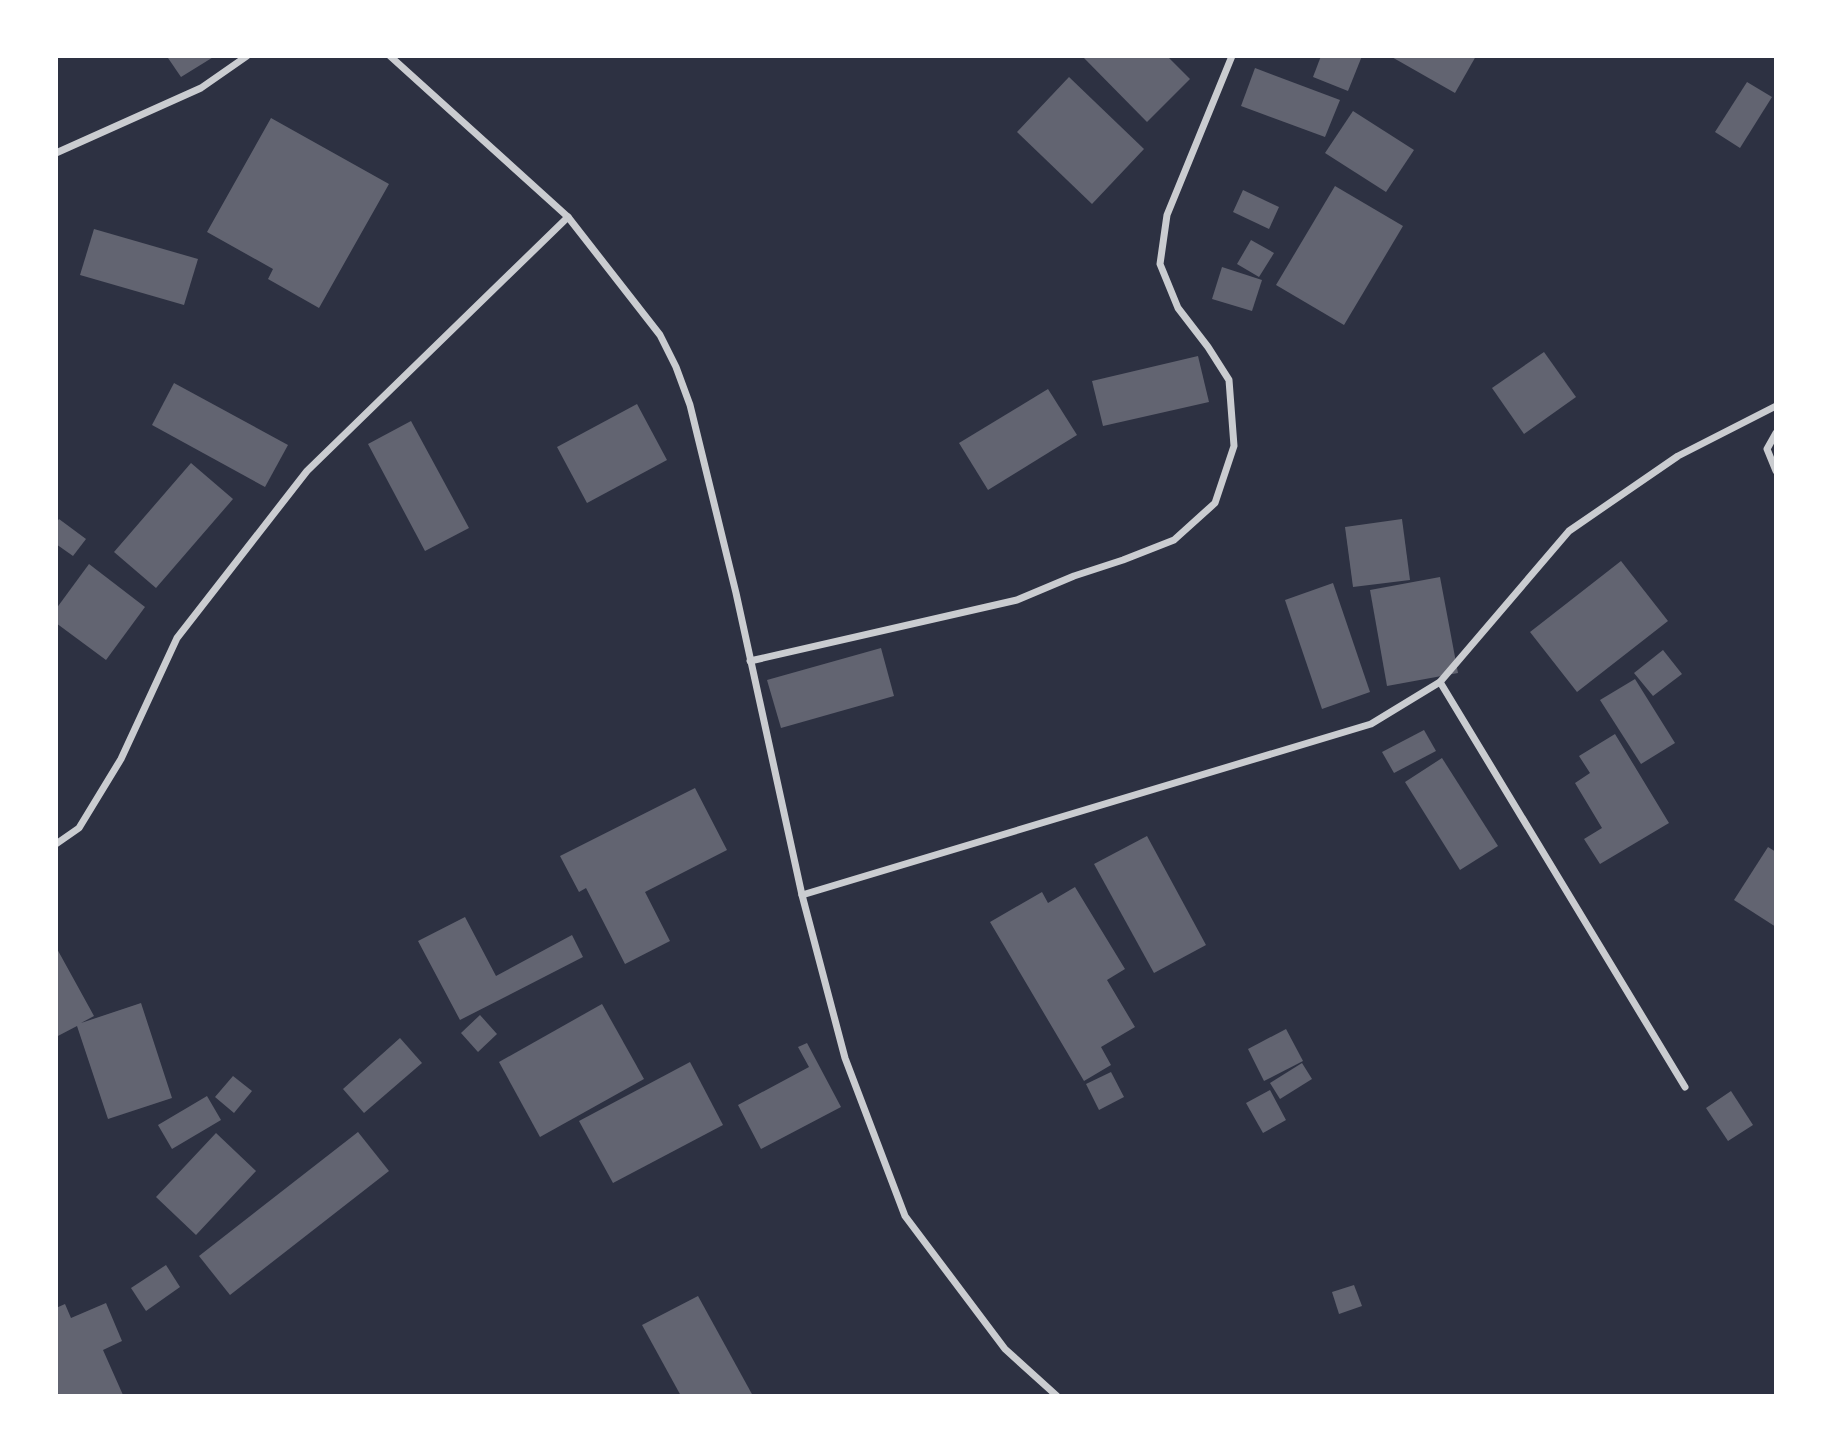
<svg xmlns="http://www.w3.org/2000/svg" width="1832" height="1452" font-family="'Archivo Narrow',sans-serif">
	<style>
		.building { fill: #626471 }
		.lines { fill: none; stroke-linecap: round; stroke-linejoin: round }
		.minor { stroke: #caccd0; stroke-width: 7 }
	</style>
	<rect width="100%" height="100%" fill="#2d3142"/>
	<g class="building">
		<polygon points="171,56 215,56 181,77 168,58"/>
		<polygon points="1082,56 1167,56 1190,79 1147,122"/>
		<polygon points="1321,56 1362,56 1348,91 1313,77"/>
		<polygon points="1390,56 1476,56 1455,93"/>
		<polygon points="1255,68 1340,100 1325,137 1241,106"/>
		<polygon points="1069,77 1144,149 1092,204 1017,132"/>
		<polygon points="1747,82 1772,97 1740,148 1715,132"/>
		<polygon points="1353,111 1414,150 1386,192 1325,153"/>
		<polygon points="271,118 389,184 319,308 268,279 273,269 207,232"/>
		<polygon points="1335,186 1403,226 1344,325 1276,285"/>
		<polygon points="1243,190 1279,207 1269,229 1233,212"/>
		<polygon points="94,229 198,259 184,305 80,275"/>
		<polygon points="1251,240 1274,253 1259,277 1237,264"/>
		<polygon points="1222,267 1262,280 1252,311 1212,299"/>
		<polygon points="1544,352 1576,397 1524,434 1492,388"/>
		<polygon points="1198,356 1209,402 1103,426 1092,381"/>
		<polygon points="174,383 288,445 265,487 152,425"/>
		<polygon points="1048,389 1077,435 988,490 959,443"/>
		<polygon points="637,404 667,460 587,503 557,447"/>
		<polygon points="411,421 469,528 425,551 368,444"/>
		<polygon points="191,463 233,499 156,588 114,552"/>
		<polygon points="59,519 86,539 73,556 56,544 56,523"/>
		<polygon points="1402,519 1410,580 1353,587 1345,527"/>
		<polygon points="1621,561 1668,621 1577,692 1530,632"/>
		<polygon points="89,564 145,607 106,660 56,623 56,609"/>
		<polygon points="1440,577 1458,673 1387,686 1370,590"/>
		<polygon points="1333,583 1370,692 1322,709 1285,600"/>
		<polygon points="881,648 894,696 781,728 767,680"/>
		<polygon points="1663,650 1682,674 1653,696 1634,673"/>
		<polygon points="1635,679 1675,743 1641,764 1600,700"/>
		<polygon points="1424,730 1436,751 1394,773 1382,752"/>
		<polygon points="1615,734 1669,823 1600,864 1584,839 1602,828 1575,783 1590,773 1579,756"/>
		<polygon points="1442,758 1498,846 1460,870 1405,782"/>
		<polygon points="695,788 727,850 645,892 670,941 625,964 586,888 579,892 560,856"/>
		<polygon points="1147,836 1206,945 1154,973 1094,864"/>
		<polygon points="1768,847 1776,852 1776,927 1734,900"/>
		<polygon points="1075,887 1125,969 1107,980 1135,1027 1101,1047 1111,1065 1084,1081 990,922 1042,892 1048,903"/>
		<polygon points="465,917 496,976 572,935 583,957 460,1020 418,941"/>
		<polygon points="56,947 94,1016 81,1023 141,1003 172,1098 108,1119 77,1026 56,1037"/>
		<polygon points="602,1004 644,1079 540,1137 499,1062"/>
		<polygon points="480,1015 497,1034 478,1052 461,1033"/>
		<polygon points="1286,1029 1303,1061 1264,1081 1248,1049"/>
		<polygon points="400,1038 422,1063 364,1113 343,1089"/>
		<polygon points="807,1043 841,1107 761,1149 738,1105 809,1067 798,1047"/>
		<polygon points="690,1062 723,1125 613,1183 579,1121"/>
		<polygon points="1302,1063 1312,1079 1280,1099 1270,1083"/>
		<polygon points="1111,1072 1124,1097 1099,1110 1086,1084"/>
		<polygon points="233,1076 252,1091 234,1113 215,1097"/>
		<polygon points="1270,1090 1286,1120 1263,1133 1246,1103"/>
		<polygon points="1731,1091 1753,1125 1728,1141 1706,1108"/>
		<polygon points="207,1096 221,1120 172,1149 158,1125"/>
		<polygon points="358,1132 389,1171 230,1295 199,1256"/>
		<polygon points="216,1133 256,1171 196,1235 156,1197"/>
		<polygon points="166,1265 180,1287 146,1311 131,1288"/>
		<polygon points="1354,1285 1362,1306 1339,1314 1332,1292"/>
		<polygon points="698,1296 753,1396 681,1396 642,1325"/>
		<polygon points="106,1303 122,1341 103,1350 123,1395 120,1396 59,1396 56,1388 56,1308 65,1304 71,1318"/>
	</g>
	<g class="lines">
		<g class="minor">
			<polyline points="390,56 568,217 660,335 676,367 690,405 736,593 802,895 845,1058 905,1216 1005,1349 1057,1396"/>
			<polyline points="56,153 201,88 247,56"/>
			<polyline points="1776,433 1767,449 1776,471"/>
			<polyline points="750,661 1017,600 1074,576 1123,560 1174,540 1215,503 1234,446 1229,380 1208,347 1178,308 1160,264 1167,215 1232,56"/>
			<polyline points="1440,682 1685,1087"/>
			<polyline points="56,844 79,828 121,759 177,638 307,471 568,217"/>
			<polyline points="802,895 1371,724 1440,682 1569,531 1678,456 1776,406"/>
		</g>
	</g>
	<rect width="1832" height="1452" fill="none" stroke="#ffffff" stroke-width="116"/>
</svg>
